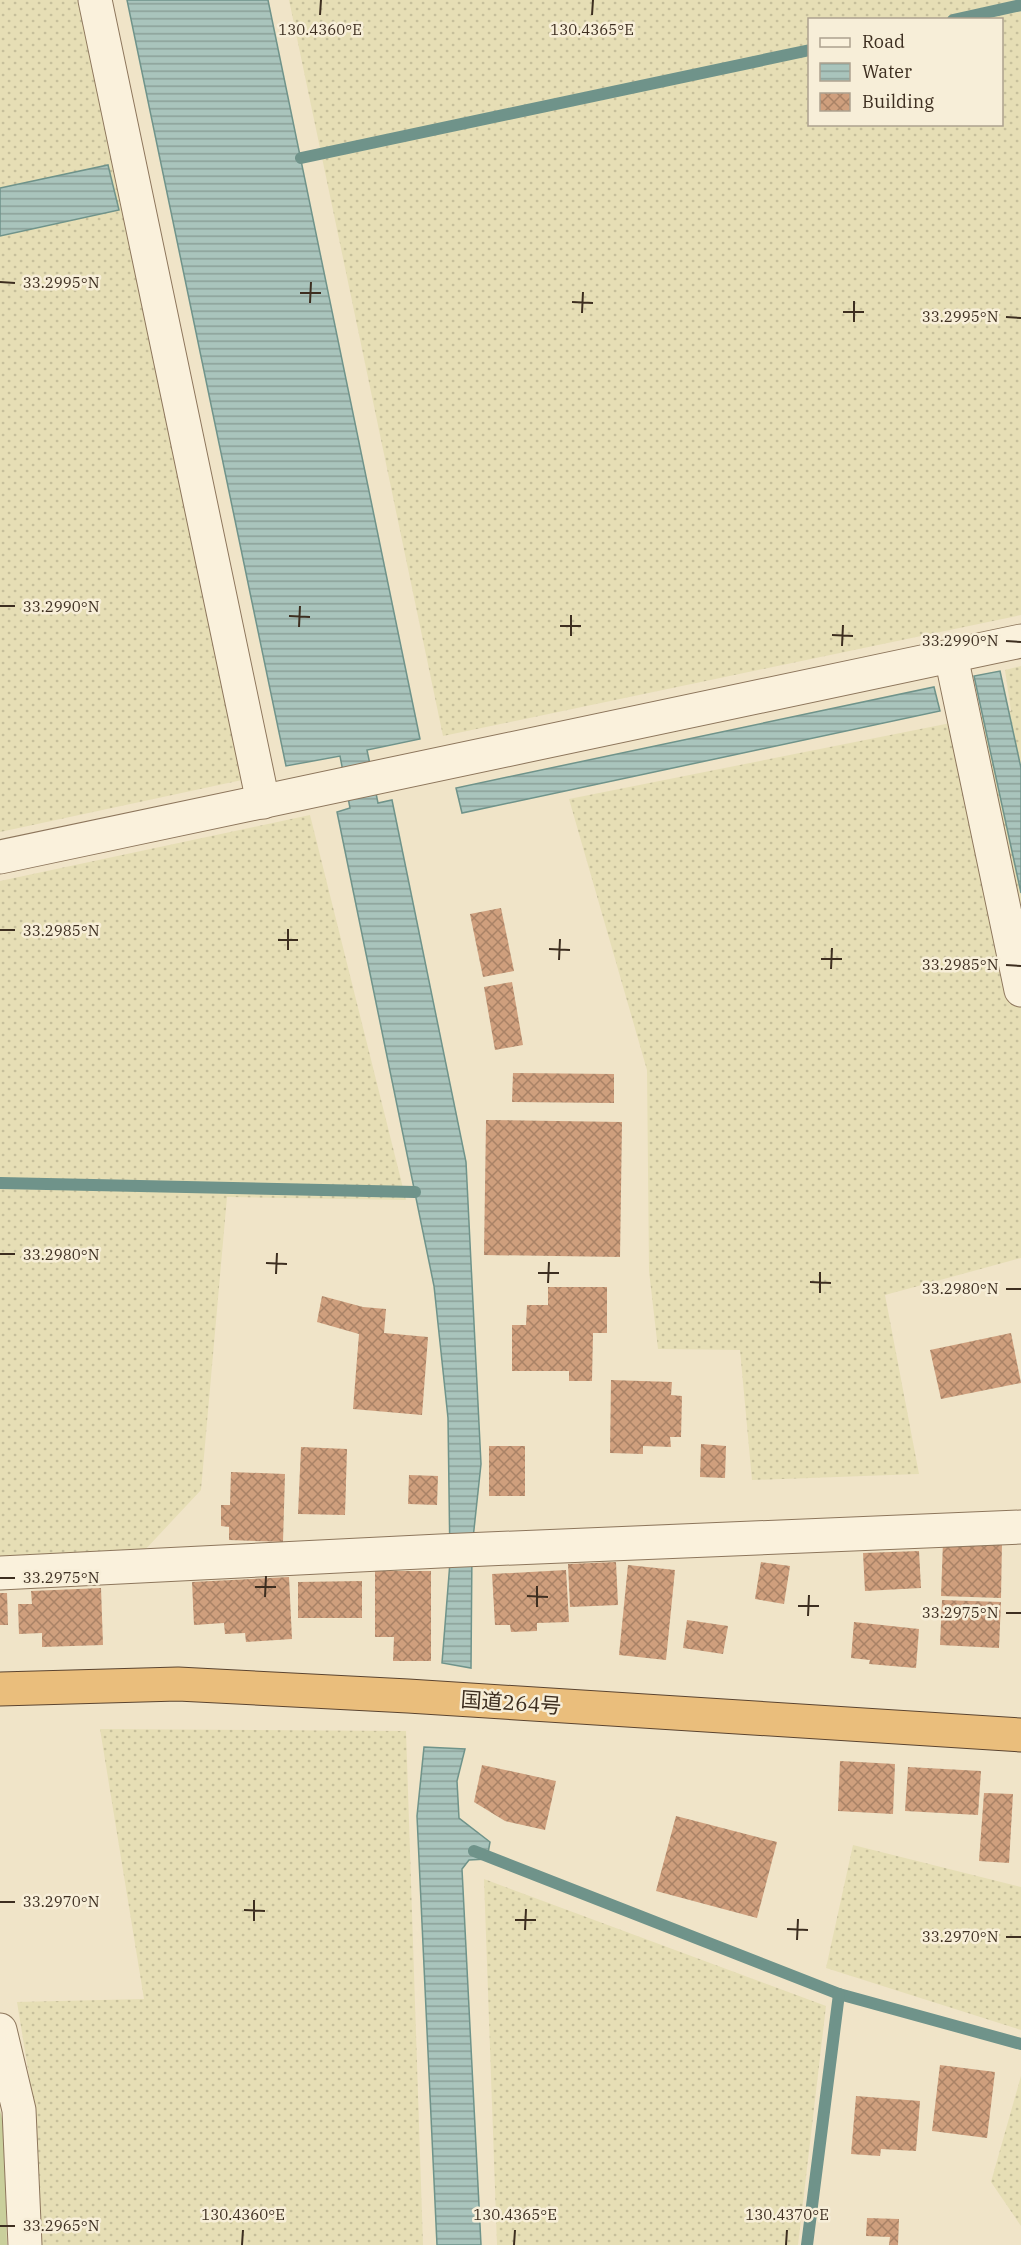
<svg xmlns="http://www.w3.org/2000/svg" width="1021" height="2245" font-family="'IBM Plex Serif','Noto Sans JP',serif">
	<style>
		.farmland { fill: url(#farmland-dots); fill-rule: evenodd }
		.green { fill: #c9cf9b }
		.water { fill: url(#water-rules); stroke: #6f938a; stroke-width: 1.5 }
		.lines { fill: none; stroke-linecap: round; stroke-linejoin: round }
		.stream { stroke: #6f938a; stroke-width: 12 }
		.building { fill: url(#building-cross-hatch) }
		.minor-casing { stroke: #8d765c; stroke-width: 35 }
		.trunk-casing { stroke: #5b4430; stroke-width: 35 }
		.minor { stroke: #faf1dc; stroke-width: 33 }
		.trunk { stroke: #eabe7c; stroke-width: 33 }
		.ticks { fill: none; stroke: #3d2e20; stroke-width: 2 }
		.labels { text-anchor: middle; dominant-baseline: central; stroke-width: 5; stroke-linejoin: round; paint-order: stroke }
		.street-label { font-size: 21px; fill: #3d2e20; stroke: #f7eed8 }
		.ticks-label { font-size: 15px; text-anchor: middle; fill: #3d2e20; stroke: #f7eed8; stroke-width: 5; stroke-linejoin: round; paint-order: stroke }
	</style>
	<defs>
		<pattern id="farmland-dots" width="8" height="8" patternUnits="userSpaceOnUse" patternTransform="scale(1.5)"><rect width="8" height="8" fill="#e6deb5"/><path d="M2 2h.1M6 6h.1" fill="none" stroke="#c6bf9b" stroke-width="1.8" stroke-linecap="round"/></pattern>
		<pattern id="water-rules" width="6" height="5" patternUnits="userSpaceOnUse" patternTransform="scale(1.5)"><rect width="6" height="5" fill="#a9c4bc"/><path d="M0 2.5h6" fill="none" stroke="#8ba098"/></pattern>
		<pattern id="building-cross-hatch" width="8" height="8" patternUnits="userSpaceOnUse" patternTransform="scale(1.5)"><rect width="8" height="8" fill="#cf9f7d"/><path d="M0 0l8 8M0 8l8-8" fill="none" stroke="#a98266"/></pattern>
	</defs>
	<rect width="100%" height="100%" fill="#f0e4c8"/>
	<g class="farmland">
		<polygon points="0,0 82,0 242,780 0,832"/>
		<path d="M289,0H1021V615L443,736ZM810,20H1002V124H810Z"/>
		<polygon points="1021,666 1021,1258 885,1295 919,1474 752,1480 740,1350 658,1349 649,1271 647,1070 569,799 1011,711 1005,670"/>
		<polygon points="310,815 406,1200 227,1197 201,1490 143,1552 0,1559 0,881"/>
		<polygon points="100,1729 406,1731 423,2245 40,2245 35,2113 17,2002 144,1999"/>
		<polygon points="853,1845 1021,1887 1021,2030 826,1968"/>
		<polygon points="484,1879 826,2006 798,2245 497,2245"/>
		<polygon points="1021,2076 1021,2226 991,2182"/>
	</g>
	<polygon class="green" points="0,2110 4,2127 7,2245 0,2245"/>
	<g class="water">
		<polygon points="127,0 268,0 420,739 367,750 378,803 392,800 466,1162 481,1464 472,1548 471,1668 442,1663 450,1562 448,1418 434,1286 337,812 350,808 340,756 286,766"/>
		<polygon points="108,165 119,210 0,236 0,188"/>
		<polygon points="1000,671 1021,768 1021,893 974,676"/>
		<polygon points="934,687 940,711 462,813 456,788"/>
		<polygon points="424,1747 465,1749 457,1781 459,1818 490,1842 487,1859 469,1860 462,1869 481,2245 437,2245 417,1816"/>
	</g>
	<g class="lines">
		<g class="stream">
			<polyline points="953,20 1021,5"/>
			<polyline points="301,158 810,50"/>
			<polyline points="0,1183 415,1192"/>
			<polyline points="474,1851 839,1994 1021,2044"/>
			<polyline points="807,2245 839,1994"/>
		</g>
	</g>
	<g class="building">
		<polygon points="501,908 514,971 483,977 470,914"/>
		<polygon points="512,982 523,1045 495,1050 484,987"/>
		<polygon points="513,1073 614,1074 614,1103 512,1102"/>
		<polygon points="486,1120 622,1122 620,1257 484,1255"/>
		<polygon points="548,1287 607,1287 607,1333 593,1333 592,1381 569,1381 569,1371 512,1371 512,1325 526,1325 527,1305 548,1305"/>
		<polygon points="322,1296 363,1307 386,1309 384,1333 428,1337 422,1415 353,1409 359,1334 317,1322"/>
		<polygon points="1011,1333 1021,1383 941,1399 930,1350"/>
		<polygon points="611,1380 672,1382 671,1395 682,1396 681,1437 670,1437 671,1447 643,1446 643,1454 610,1453"/>
		<polygon points="701,1444 726,1446 725,1478 700,1477"/>
		<rect x="489" y="1446" width="36" height="50"/>
		<polygon points="301,1447 347,1449 345,1515 298,1514"/>
		<polygon points="231,1472 285,1474 283,1542 229,1540 229,1527 221,1526 221,1505 230,1505"/>
		<polygon points="409,1475 438,1476 437,1505 408,1504"/>
		<polygon points="943,1541 1002,1542 1001,1598 941,1596"/>
		<polygon points="919,1551 921,1588 865,1591 863,1553"/>
		<polygon points="616,1562 618,1605 570,1607 568,1564"/>
		<polygon points="761,1562 790,1566 784,1604 755,1599"/>
		<polygon points="628,1565 675,1570 666,1660 619,1655"/>
		<polygon points="566,1570 569,1622 537,1623 537,1631 511,1632 510,1625 495,1625 492,1574"/>
		<polygon points="375,1571 431,1571 431,1661 393,1661 394,1637 375,1637"/>
		<polygon points="289,1577 292,1639 246,1642 245,1633 225,1634 224,1623 194,1625 192,1582"/>
		<polygon points="362,1581 362,1618 298,1618 298,1582"/>
		<polygon points="101,1588 103,1645 42,1647 42,1633 19,1634 18,1604 32,1604 31,1591"/>
		<polygon points="0,1593 7,1593 8,1625 0,1625"/>
		<polygon points="942,1600 1001,1602 999,1648 940,1645"/>
		<polygon points="687,1620 728,1626 723,1654 683,1648"/>
		<polygon points="854,1622 919,1629 916,1668 869,1664 870,1660 851,1658"/>
		<polygon points="840,1761 895,1764 893,1814 838,1811"/>
		<polygon points="482,1765 556,1781 545,1830 505,1821 474,1802"/>
		<polygon points="908,1767 981,1771 978,1815 905,1811"/>
		<polygon points="984,1793 1013,1794 1009,1863 979,1861"/>
		<polygon points="676,1816 777,1842 757,1918 656,1891"/>
		<polygon points="940,2065 995,2072 987,2138 932,2131"/>
		<polygon points="856,2096 920,2101 916,2151 881,2149 880,2156 851,2154"/>
		<polygon points="867,2218 899,2219 898,2245 889,2245 890,2237 866,2236"/>
	</g>
	<g class="lines">
		<defs>
			<g id="minor">
				<polyline points="95,0 263,802"/>
				<polyline points="951,656 1021,990"/>
				<polyline points="0,857 1021,641"/>
				<polyline points="0,1573 440,1551 1021,1527"/>
				<polyline points="0,2030 19,2110 25,2245"/>
			</g>
			<polyline id="trunk" points="0,1689 178,1684 408,1696 1021,1735"/>
		</defs>
		<use href="#minor" class="minor-casing"/>
		<use href="#trunk" class="trunk-casing"/>
		<use href="#minor" class="minor"/>
		<use href="#trunk" class="trunk"/>
	</g>
	<path class="ticks" d="M320,15L321,0M592,15L593,0M0,282L15,283M300,293H321M572,302L593,303M310,303L311,282M843,312H864M582,313L583,292M1006,317L1021,318M854,322V301M0,606H15M289,616L310,617M560,626H581M299,627L300,606M832,635L853,636M571,636V615M1006,641L1021,642M842,646L843,625M0,930H15M278,940H298M549,949L570,950M288,950V929M821,959H842M559,960L560,939M1006,965L1021,966M831,969L832,948M0,1254H15M266,1263L287,1264M538,1273H559M276,1274L277,1253M810,1282L831,1283M548,1283L549,1262M1006,1289H1021M820,1293V1272M0,1578H15M255,1587H276M527,1596L548,1597M265,1597L266,1576M798,1606H819M537,1607V1586M1006,1613H1021M808,1616L809,1595M0,1902H15M244,1910L265,1911M515,1920H536M254,1921V1900M787,1929L808,1930M525,1930L526,1909M1006,1937H1021M797,1940L798,1919M0,2226H15M242,2245L243,2230M514,2245L515,2230M786,2245L787,2230"/>
	<g class="labels">
		<g class="street-label">
			<text transform="translate(511 1702) rotate(4)">国道264号</text>
		</g>
	</g>
	<g class="ticks-label">
		<text x="320" y="35">130.4360°E</text>
		<text x="592" y="35">130.4365°E</text>
		<text x="61" y="288">33.2995°N</text>
		<text x="960" y="322">33.2995°N</text>
		<text x="61" y="612">33.2990°N</text>
		<text x="960" y="646">33.2990°N</text>
		<text x="61" y="936">33.2985°N</text>
		<text x="960" y="970">33.2985°N</text>
		<text x="61" y="1260">33.2980°N</text>
		<text x="960" y="1294">33.2980°N</text>
		<text x="61" y="1583">33.2975°N</text>
		<text x="960" y="1618">33.2975°N</text>
		<text x="61" y="1907">33.2970°N</text>
		<text x="960" y="1942">33.2970°N</text>
		<text x="243" y="2220">130.4360°E</text>
		<text x="515" y="2220">130.4365°E</text>
		<text x="787" y="2220">130.4370°E</text>
		<text x="61" y="2231">33.2965°N</text>
	</g>
	<rect x="808" y="18" width="195" height="108" fill="#f7eed8" stroke="#ada18e" stroke-width="1.5"/>
	<rect x="820" y="38" width="30" height="9" fill="#faf1dc" stroke="#ada18e" stroke-width="1.5"/>
	<text x="862" y="48" font-size="18" fill="#3d2e20">Road</text>
	<rect x="820" y="63" width="30" height="18" fill="url(#water-rules)" stroke="#ada18e" stroke-width="1.5"/>
	<text x="862" y="78" font-size="18" fill="#3d2e20">Water</text>
	<rect x="820" y="93" width="30" height="18" fill="url(#building-cross-hatch)" stroke="#ada18e" stroke-width="1.5"/>
	<text x="862" y="108" font-size="18" fill="#3d2e20">Building</text>
</svg>
